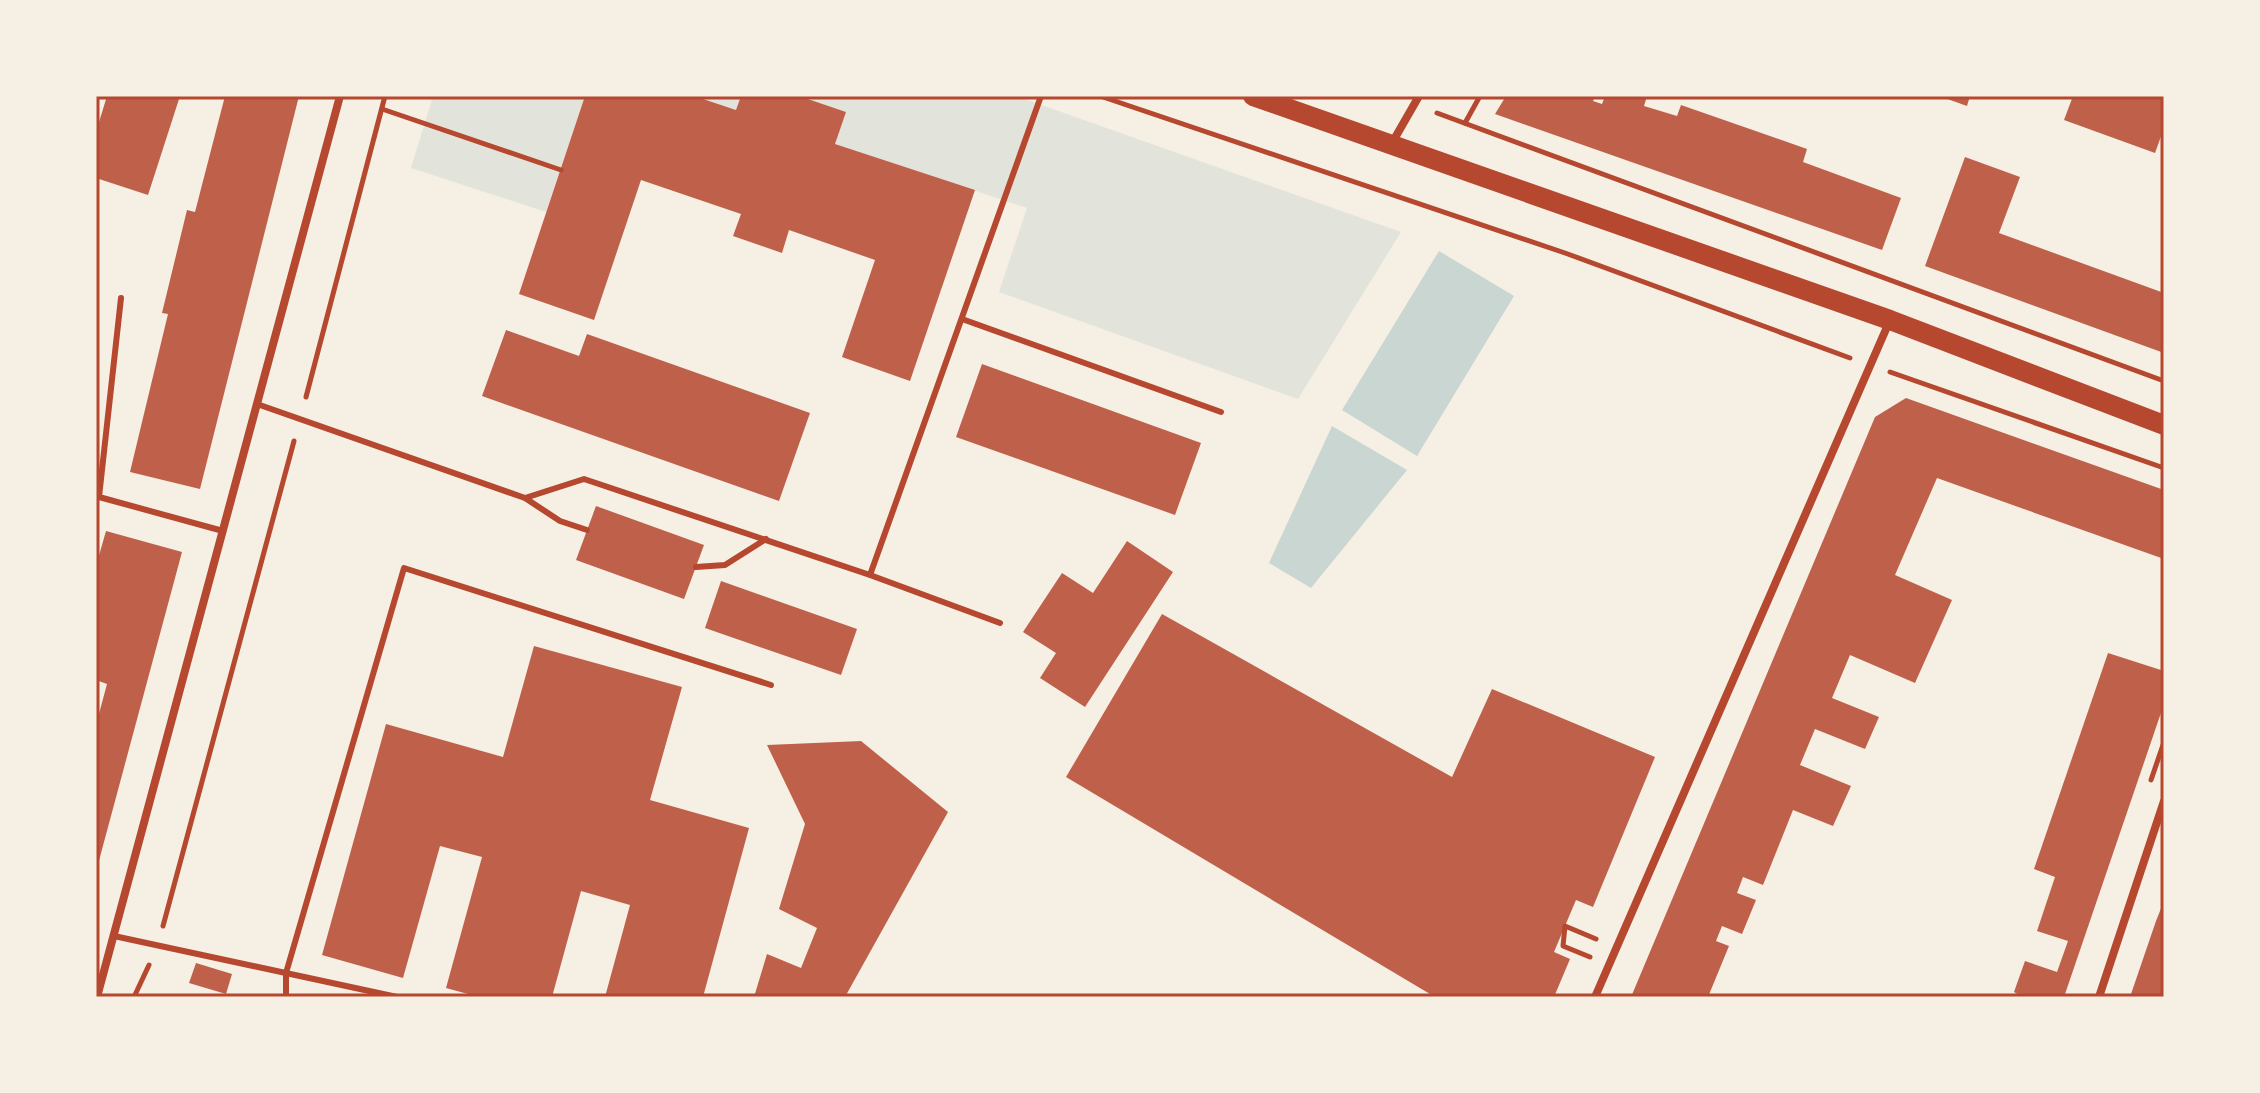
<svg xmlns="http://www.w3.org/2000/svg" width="2260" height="1093" font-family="Roboto,sans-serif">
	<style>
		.green { fill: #e2e4dc }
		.water { fill: #c9d6d2 }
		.building { fill: #bf614a }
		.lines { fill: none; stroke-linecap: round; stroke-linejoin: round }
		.path { stroke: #b5482f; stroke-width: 5 }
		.service { stroke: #b5482f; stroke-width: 6 }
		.minor { stroke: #b5482f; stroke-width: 8 }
		.primary { stroke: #b5482f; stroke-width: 20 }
		.neatline { fill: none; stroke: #b5482f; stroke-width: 3 }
	</style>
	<rect width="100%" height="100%" fill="#f6efe4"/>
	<g class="green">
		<polygon points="433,96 585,96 546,212 411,168"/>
		<polygon points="694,96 741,96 736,110"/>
		<polygon points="799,96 1016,96 1401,232 1298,399 999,292 1027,208 835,144 845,112"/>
	</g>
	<g class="water">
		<polygon points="1439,251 1514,296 1417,456 1342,410"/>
		<polygon points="1332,426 1407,470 1311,588 1269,563"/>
	</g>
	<g class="building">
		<polygon points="107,96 180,96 148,195 96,178 96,132"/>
		<polygon points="225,96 299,96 200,489 130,472 168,314 162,313 187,210 195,212"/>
		<polygon points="585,96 694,96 736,110 741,96 799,96 846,112 835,144 975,190 910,381 842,357 875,260 789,230 782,253 733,236 741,214 641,180 594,320 519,294"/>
		<polygon points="1506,96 1595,96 1593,101 1602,104 1605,96 1647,96 1644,106 1677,116 1681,105 1807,149 1803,162 1901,198 1882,250 1495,114"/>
		<polygon points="1939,96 1970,96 1967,106"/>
		<polygon points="2073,96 2164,96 2164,128 2155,153 2064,120"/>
		<polygon points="1965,157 2020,177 1999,233 2164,293 2164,353 1925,266"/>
		<polygon points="506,330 579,356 587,334 810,413 779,501 482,396"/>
		<polygon points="982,364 1201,443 1175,515 956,437"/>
		<polygon points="1906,398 2164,490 2164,559 1937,478 1895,575 1952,600 1915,683 1850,655 1832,698 1879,717 1865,749 1815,729 1800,765 1851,786 1833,826 1793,810 1763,885 1743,877 1737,893 1756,900 1742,934 1722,926 1716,941 1729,946 1708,997 1631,997 1875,417"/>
		<polygon points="596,506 704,545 684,599 576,560"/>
		<polygon points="106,531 182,552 97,868 96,725 107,684 96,680 96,566"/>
		<polygon points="1127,541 1173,572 1085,707 1040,678 1056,653 1023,632 1062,573 1093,593"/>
		<polygon points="721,581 857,629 841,675 705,628"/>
		<polygon points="1162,614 1452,777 1492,689 1655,757 1593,907 1576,900 1554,952 1570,959 1554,997 1435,997 1066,777"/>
		<polygon points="534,646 682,687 650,800 749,828 703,997 605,997 630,905 581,891 552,997 479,997 446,988 482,857 440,846 403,978 322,955 386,724 503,757"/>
		<polygon points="2108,653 2164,671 2164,704 2064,997 2022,997 2014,992 2025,961 2057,972 2068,941 2037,931 2055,877 2034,869"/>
		<polygon points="861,741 948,812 845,997 754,997 767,954 801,968 817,928 779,909 805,824 767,745"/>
		<polygon points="2164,901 2164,997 2130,997 2156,921"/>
		<polygon points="196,963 232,974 226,994 189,983"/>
	</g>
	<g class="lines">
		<g class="path">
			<polyline points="1100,96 1565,253 1850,358"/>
			<polyline points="382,109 561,170"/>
			<polyline points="1437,113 2164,381"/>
			<polyline points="1465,123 1480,96"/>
			<polyline points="1890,372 2164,468"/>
			<polyline points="306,397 385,96"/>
			<polyline points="2151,780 2164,742"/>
			<polyline points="163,926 294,441"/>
			<polyline points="1590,957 1563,946 1565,926 1596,939"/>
			<polyline points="134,997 149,965"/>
		</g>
		<g class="service">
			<polyline points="121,298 99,497 223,531"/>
			<polyline points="962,319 1221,412"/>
			<polyline points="257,404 525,498 584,479 870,575 1000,623"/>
			<polyline points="525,498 560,521 587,530"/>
			<polyline points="696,567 725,565 766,539"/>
			<polyline points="870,575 1041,96"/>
			<polyline points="114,936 397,997"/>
			<polyline points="286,997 286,973 404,568 771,685"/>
		</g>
		<g class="minor">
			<polyline points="1392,143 1419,96"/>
			<polyline points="97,997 340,96"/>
			<polyline points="1595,997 1890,320"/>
			<polyline points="2099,997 2164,801"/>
		</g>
		<polyline class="primary" points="1253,96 1890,320 2164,425"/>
	</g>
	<rect width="2260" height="1093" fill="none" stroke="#f6efe4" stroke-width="196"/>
	<rect x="98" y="98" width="2064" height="897" class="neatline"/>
</svg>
